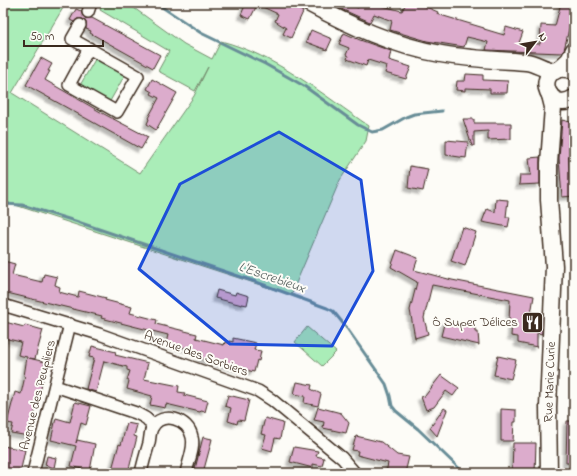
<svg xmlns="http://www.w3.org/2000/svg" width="577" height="476" font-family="'Indie Flower',sans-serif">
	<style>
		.green { fill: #aaedb8; stroke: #728c6b }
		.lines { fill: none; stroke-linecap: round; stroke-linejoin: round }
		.stream { stroke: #688d97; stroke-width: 3 }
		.building { fill: #dcaccc; stroke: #3b2a1e; filter: url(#shadow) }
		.street-casing { stroke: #3b2a1e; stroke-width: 14 }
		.secondary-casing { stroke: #3b2a1e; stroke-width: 19 }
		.street { stroke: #fdfcf7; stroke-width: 11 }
		.secondary { stroke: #fdfcf7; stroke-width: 16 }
		.marked { fill: #1d4ed8; fill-opacity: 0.2; stroke: #1d4ed8; stroke-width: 3; stroke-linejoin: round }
		.labels { text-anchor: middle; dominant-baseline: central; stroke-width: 4; stroke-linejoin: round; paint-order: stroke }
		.poi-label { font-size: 13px; fill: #3b2a1e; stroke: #fdfcf7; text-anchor: end }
		.street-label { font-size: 13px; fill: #3b2a1e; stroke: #fdfcf7 }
		.water-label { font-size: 14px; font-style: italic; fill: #525c5a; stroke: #fdfcf7 }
	</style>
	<defs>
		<filter id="shadow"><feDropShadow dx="-3.5" dy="3.5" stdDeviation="1" flood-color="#0004"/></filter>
	</defs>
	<rect width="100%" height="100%" fill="#fdfcf7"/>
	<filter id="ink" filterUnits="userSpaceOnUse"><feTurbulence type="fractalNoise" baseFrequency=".025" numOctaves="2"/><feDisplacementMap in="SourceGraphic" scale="8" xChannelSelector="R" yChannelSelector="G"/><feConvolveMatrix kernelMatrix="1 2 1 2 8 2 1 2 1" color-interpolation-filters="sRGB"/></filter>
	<g filter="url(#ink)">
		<g class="green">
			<path d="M3,3H66L12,93L140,173L194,96L208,67L195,91L158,71L169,51L100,10L103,3H127L184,44L212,59L221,41C275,55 324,95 369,126L366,141L340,180L291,295L6,202H3Z"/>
			<polygon points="97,56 126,73 109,103 79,87"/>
			<polygon points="307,327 336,352 322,366 295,342"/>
		</g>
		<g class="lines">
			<g class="stream">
				<polyline points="156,3 201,33 265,64 304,86 358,125 372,132 383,130 406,117 414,114 442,111"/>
				<polyline points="3,204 22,205 75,221 256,282 327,308 333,311 346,327 386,384 390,396 392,406 396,411 418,429 464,473"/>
			</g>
		</g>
		<g class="building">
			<polygon points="246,3 256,7 250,19 241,15"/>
			<polygon points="254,3 289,3 303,12 291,38 283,34 286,28 275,21 278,14"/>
			<polygon points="328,3 348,3 358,8 360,3 371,3 402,11 406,3 417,3 438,12 437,14 484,28 484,29 504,35 506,27 523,32 519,43 540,44 541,25 555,26 561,3 574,3 574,8 564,50 561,53 486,50 488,42 467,37 464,47 427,41 390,30 392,21 374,14 370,22"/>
			<polygon points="76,9 81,11 83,16 85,18 92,18 160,55 153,68 90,33 91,31 86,29 86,22 83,19 77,19 74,22 70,20"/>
			<polygon points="311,30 332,39 327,50 306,42"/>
			<polygon points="344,33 360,40 391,51 389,60 411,67 406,79 385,73 387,66 368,60 366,66 347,59 348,56 346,55 349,48 339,44"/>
			<polygon points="41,58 52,64 48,71 50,71 45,80 104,114 148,137 141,149 26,85"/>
			<polygon points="466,74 483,75 483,80 508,81 507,93 490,93 490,89 465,88 465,91 456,90 457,81 465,81"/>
			<polygon points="152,79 177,93 156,130 147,124 149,119 148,118 159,98 151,94 152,92 147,89"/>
			<polygon points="463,119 474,119 474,123 511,123 511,139 488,140 488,131 474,132 474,146 472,146"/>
			<polygon points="562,120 574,123 573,131 568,144 574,148 574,156 569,156 570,179 574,178 574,196 562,197 559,158"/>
			<polygon points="446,140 468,142 466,158 446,155"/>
			<polygon points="540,157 540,184 519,185 520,175 531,175 529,158"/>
			<polygon points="410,166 428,169 423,191 408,188"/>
			<polygon points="496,199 508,200 506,217 510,217 508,227 482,222 487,209 495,212"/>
			<polygon points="462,227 476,232 465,266 451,261"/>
			<polygon points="397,250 418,258 414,270 452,280 534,296 531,314 542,317 542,334 537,333 537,347 518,343 518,337 511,336 512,321 509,321 510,300 432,285 424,318 428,334 415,338 410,310 417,282 391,267"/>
			<polygon points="4,261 15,264 12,275 42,282 44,274 57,277 55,285 60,287 59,292 78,297 79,291 106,298 105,300 132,307 130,313 157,320 156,324 197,334 196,338 224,345 225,342 229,343 229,341 233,342 233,338 256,343 254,350 261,351 259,361 257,360 254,372 200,358 202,352 166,343 168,335 101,318 102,316 3,292"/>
			<polygon points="217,290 235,295 236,292 249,296 247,305 242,304 242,305 215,298"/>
			<polygon points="445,320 475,328 475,332 478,332 479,345 441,336"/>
			<polygon points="5,322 24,327 25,325 43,330 35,359 29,358 45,362 41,380 43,380 29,436 11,433 13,424 7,423 15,392 21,394 25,376 24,376 27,357 18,355 21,342 3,338"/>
			<polygon points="92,346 116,352 115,355 148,363 144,379 179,386 178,392 185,393 184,395 208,401 205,412 201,411 200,412 166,404 165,408 150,405 152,396 127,389 129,381 127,380 130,371 127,370 127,367 104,361 96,392 86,389 94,358 89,357"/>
			<polygon points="498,356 516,360 511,379 494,375"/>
			<polygon points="441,375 459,388 453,396 446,391 434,407 426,410 421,397 425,396"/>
			<polygon points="297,382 312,385 311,389 321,394 318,406 304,403 305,396 294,394"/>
			<polygon points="228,395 249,400 244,421 238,420 237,424 228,421 231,408 225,406"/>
			<polygon points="75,402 91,406 86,425 81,423 76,443 77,440 95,444 90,471 71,466 76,446 51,440 56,418 70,422"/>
			<polygon points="318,407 341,413 349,423 346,433 323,428 324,422 314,420"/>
			<polygon points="444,408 447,410 437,436 430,428"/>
			<polygon points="501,409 516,410 516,422 514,422 513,441 501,441"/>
			<polygon points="265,418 283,423 280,439 275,438 272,451 262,448 266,435 261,434"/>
			<polygon points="567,421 574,421 574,463 566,463"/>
			<polygon points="127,423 137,425 134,436 137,437 128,473 111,473 119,444 121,445"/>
			<polygon points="356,436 381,442 397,455 409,457 405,473 386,473 388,463 357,455 358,451 352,450"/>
			<polygon points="203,437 212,439 210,447 203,473 194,473"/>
			<polygon points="513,443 536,443 535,473 512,473"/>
			<polygon points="3,446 25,450 21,469 19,469 18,473 3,473"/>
			<polygon points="294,447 318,451 316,456 324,458 322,466 313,464 313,468 290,462"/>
			<polygon points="47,456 56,458 54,468 45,465"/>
		</g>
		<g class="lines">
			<defs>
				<g id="street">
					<polyline points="88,12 91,3"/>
					<polyline points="80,25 72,39 138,76 117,112 69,85 89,48"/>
					<polyline points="3,305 99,334 258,391 272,400 342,458 355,473"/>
					<path d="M55,386L136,413C144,417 150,419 152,428"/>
					<polyline points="33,473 70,324"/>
					<path d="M141,473C143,463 146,453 149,443C150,438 150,432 152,428C162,410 189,419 192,437C195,448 188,462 186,473"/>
				</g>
				<g id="secondary">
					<path d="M308,3C349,25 394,46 441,54C469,59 498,60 526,62C536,63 544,70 555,71"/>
					<polyline points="559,69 569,60 574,50"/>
					<path d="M574,72C570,69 565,68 559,69C534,75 550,114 574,98"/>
					<polyline points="549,473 548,407 554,266 549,200 549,163 553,107 550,95"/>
				</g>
			</defs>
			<use href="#street" class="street-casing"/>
			<use href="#secondary" class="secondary-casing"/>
			<use href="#street" class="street"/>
			<use href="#secondary" class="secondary"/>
		</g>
	</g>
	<path class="marked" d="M279,132L361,180L373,271L332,346L230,344L139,269L180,184Z"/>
	<defs>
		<symbol id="restaurant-square" viewBox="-11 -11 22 22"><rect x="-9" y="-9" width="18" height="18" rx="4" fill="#3b2a1e" stroke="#fdfcf7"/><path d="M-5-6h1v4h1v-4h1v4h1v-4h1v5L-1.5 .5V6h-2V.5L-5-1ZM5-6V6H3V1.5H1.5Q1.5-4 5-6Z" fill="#fff"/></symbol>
	</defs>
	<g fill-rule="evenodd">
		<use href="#restaurant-square" x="520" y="310" width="25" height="25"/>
	</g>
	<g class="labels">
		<g class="poi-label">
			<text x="518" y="322">Ô Super Délices</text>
		</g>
		<g class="street-label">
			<text transform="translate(196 354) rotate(20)">Avenue des Sorbiers</text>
			<text transform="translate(550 382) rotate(-88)">Rue Marie Curie</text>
			<text transform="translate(38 395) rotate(-76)">Avenue des Peupliers</text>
		</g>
		<g class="water-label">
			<text transform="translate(272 278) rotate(19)">L'Escrebieux</text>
		</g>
	</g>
	<rect width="577" height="476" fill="none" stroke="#fdfcf7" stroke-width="16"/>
	<rect x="8" y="8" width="561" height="460" fill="none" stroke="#3b2a1e" stroke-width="1.5" filter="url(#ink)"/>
	<g transform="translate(535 42) rotate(59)" stroke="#fdfcf7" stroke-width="3" paint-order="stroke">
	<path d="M0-3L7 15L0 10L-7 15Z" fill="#3b2a1e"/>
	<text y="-6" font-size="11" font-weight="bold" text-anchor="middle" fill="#3b2a1e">N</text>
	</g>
	<path d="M24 40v6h79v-6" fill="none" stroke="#3b2a1e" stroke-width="2"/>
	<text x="30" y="40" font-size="12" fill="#3b2a1e" stroke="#fdfcf7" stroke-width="3" paint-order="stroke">50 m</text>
</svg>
